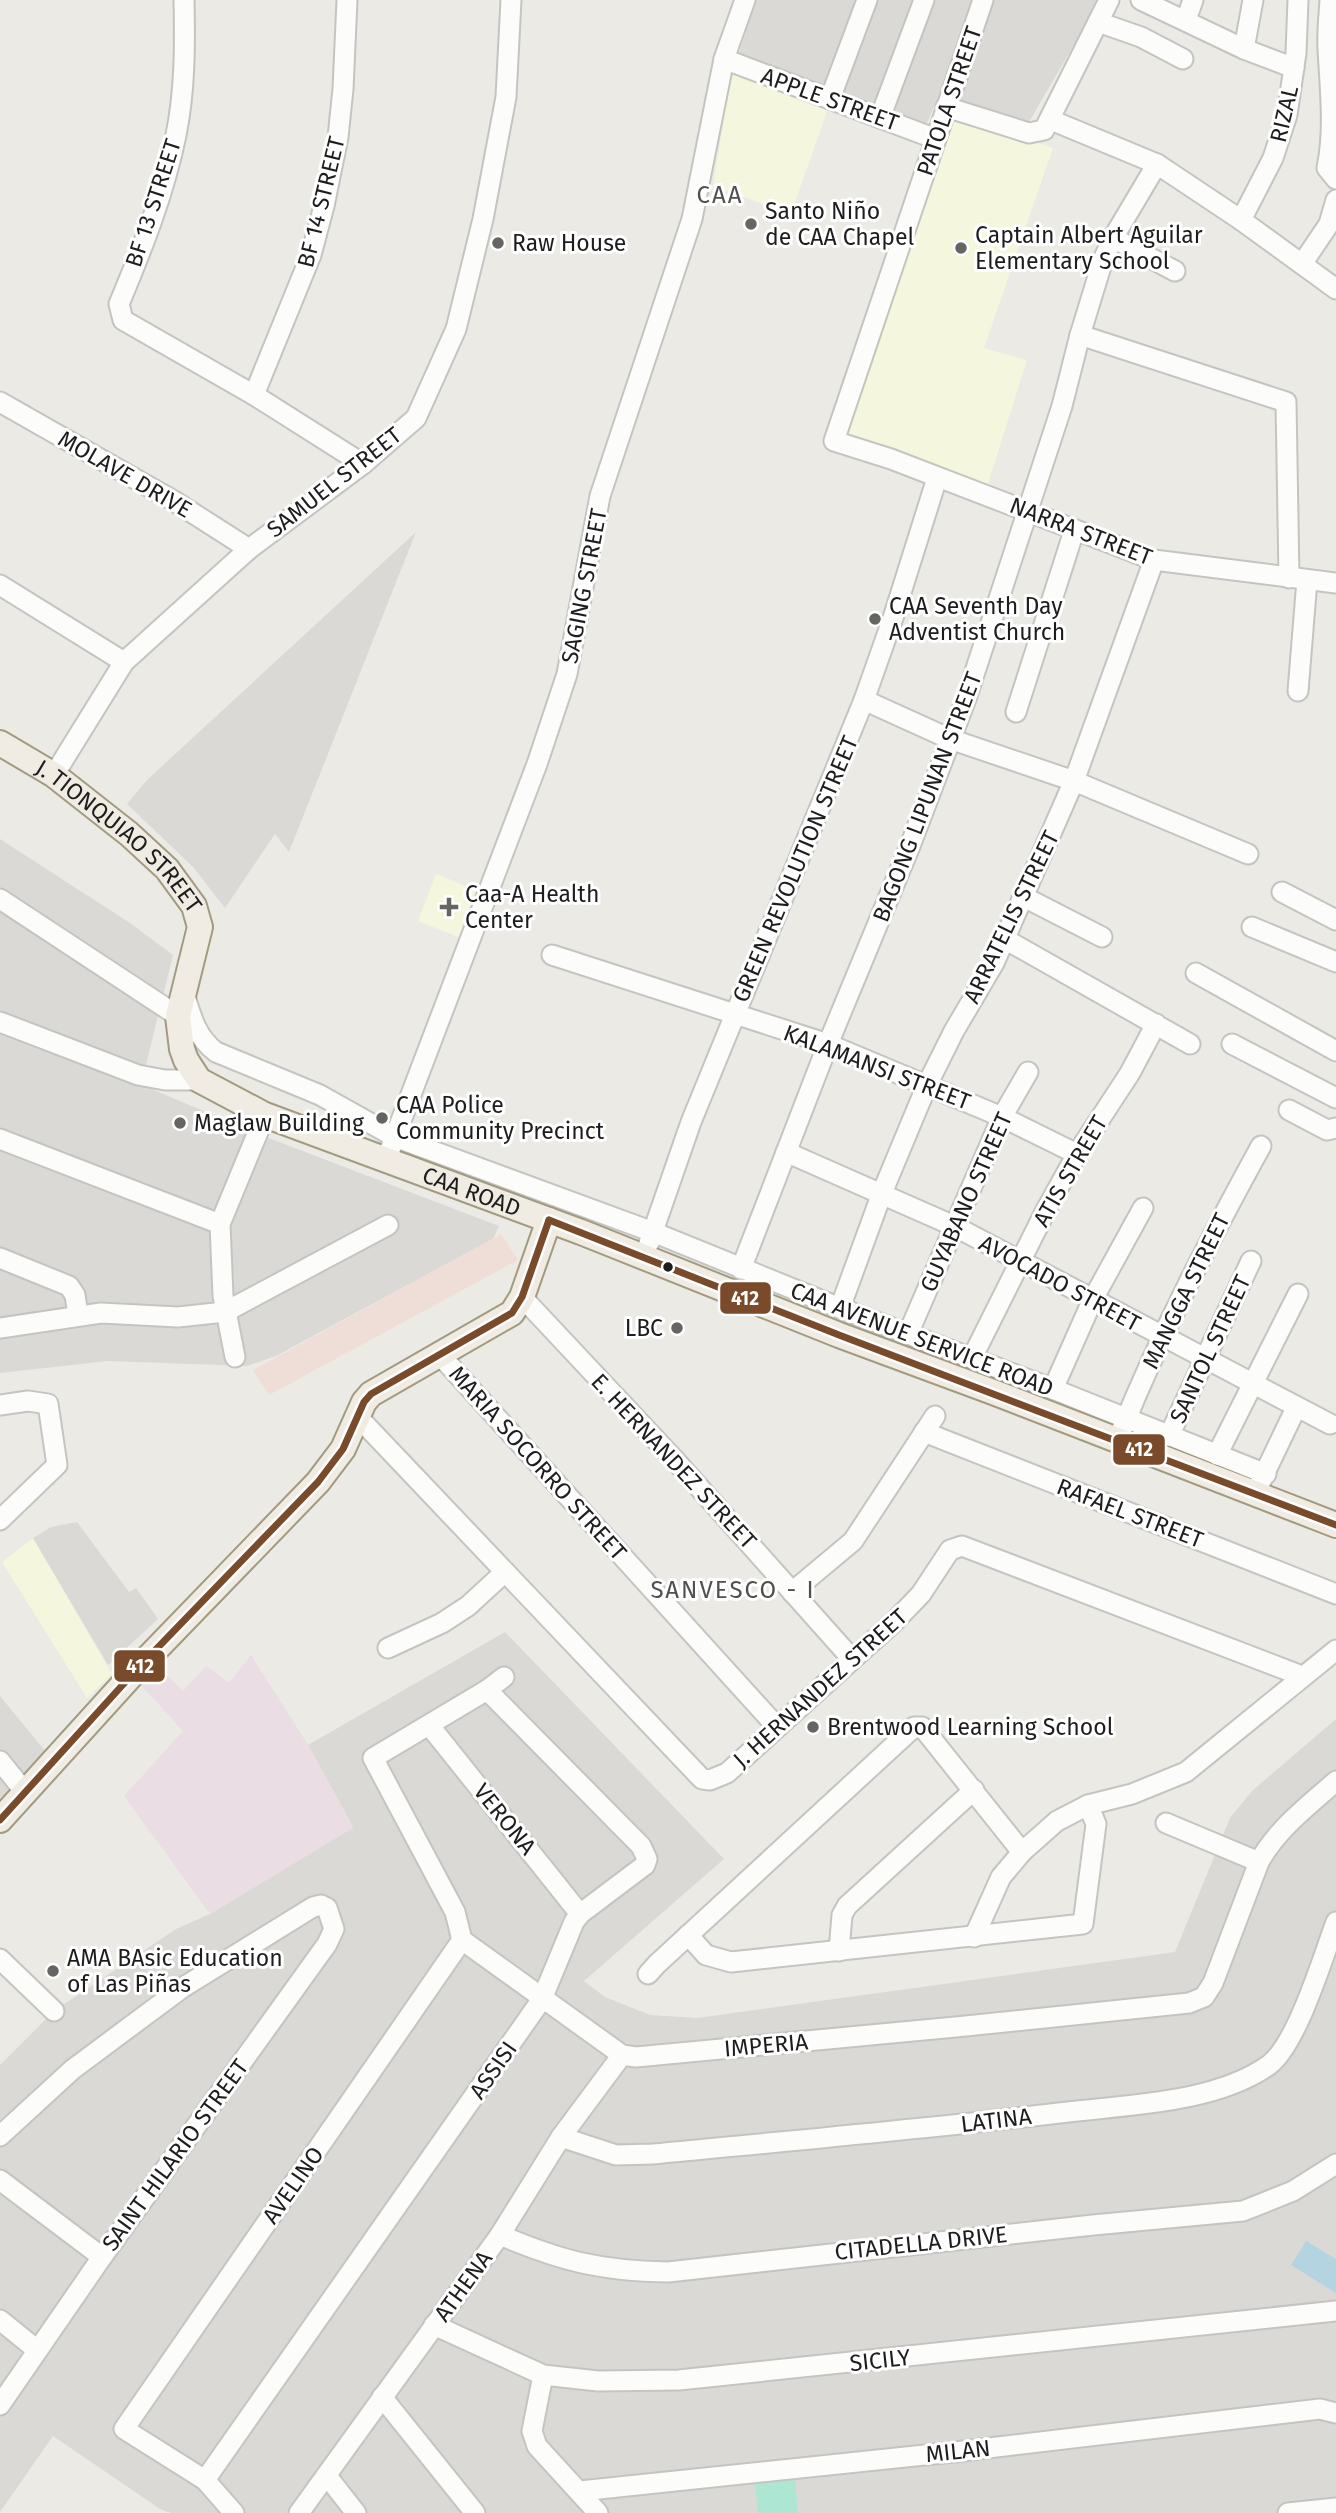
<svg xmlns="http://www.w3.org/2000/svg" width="1336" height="2513" font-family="'Fira Sans',sans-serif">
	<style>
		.residential { fill: #dbd9d6 }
		.commercial { fill: #efded8 }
		.industrial { fill: #eadde3 }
		.education { fill: #f4f6de }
		.religious { fill: #dad9d6 }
		.pitch { fill: #ade7d3 }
		.water { fill: #b5d4e1 }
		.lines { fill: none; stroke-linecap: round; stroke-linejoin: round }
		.minor-casing { stroke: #c4c4c1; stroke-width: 23 }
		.major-casing { stroke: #a29a81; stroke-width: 28 }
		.minor { stroke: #fcfcfb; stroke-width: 19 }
		.major { stroke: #f0ece3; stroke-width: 24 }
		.bus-1-casing { stroke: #fff; stroke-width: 12 }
		.bus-1 { stroke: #7a4b2a; stroke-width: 7 }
		.poi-dot { fill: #656563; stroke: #fff; stroke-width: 2.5 }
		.bus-dot { fill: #1d1d1d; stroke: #fff; stroke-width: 2.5 }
		.labels { text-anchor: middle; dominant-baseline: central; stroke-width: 6; stroke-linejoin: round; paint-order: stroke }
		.street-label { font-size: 23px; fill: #1d1d1d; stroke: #fff }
		.poi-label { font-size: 23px; fill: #1d1d1d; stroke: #fff; text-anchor: start }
		.neighbourhood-label { font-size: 24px; letter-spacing: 2px; fill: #505050; stroke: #fff }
		.line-badge { stroke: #fff; stroke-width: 2.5 }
		.badge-label { font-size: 19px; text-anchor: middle; font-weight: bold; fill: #fff }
	</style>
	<rect width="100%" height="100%" fill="#eceae4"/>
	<g class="residential">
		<polygon points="756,0 1096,0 1086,24 1026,127 956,102 938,98 926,125 739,53"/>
		<polygon points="416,532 289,852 275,834 225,908 193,867 127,804 147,780"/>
		<polygon points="0,839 130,923 173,955 143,1077 149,1088 258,1134 499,1226 493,1239 276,1356 247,1366 108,1361 0,1373"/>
		<polygon points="505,1632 724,1859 584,1981 605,1997 650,2015 697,2018 1175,1952 1230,1818 1252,1791 1336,1719 1336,2513 171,2513 160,2509 53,2436 0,2512 0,2065 54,2011 176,1929 210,1914 353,1827 308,1745"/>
		<polygon points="0,1696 46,1752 0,1803"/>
	</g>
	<polygon class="commercial" points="501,1234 518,1260 269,1395 253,1370"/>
	<polygon class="industrial" points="251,1655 308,1745 353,1828 210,1914 124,1796 183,1731 142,1686 160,1668 183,1691 206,1666 229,1683"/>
	<g class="education">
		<polygon points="732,68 830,103 791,214 713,186"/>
		<polygon points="949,114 1053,148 984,348 1027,360 987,487 839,436"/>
		<polygon points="436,874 481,892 463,939 418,921"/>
		<polygon points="33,1538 112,1674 87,1698 2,1562"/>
	</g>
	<polygon class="religious" points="77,1522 129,1592 136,1588 158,1619 108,1665 33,1538 51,1527"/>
	<polygon class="pitch" points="795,2478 798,2513 758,2513 755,2482"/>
	<polygon class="water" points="1306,2241 1336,2259 1336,2293 1291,2265"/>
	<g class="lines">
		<defs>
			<g id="minor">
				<path d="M184,0C185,45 185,91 176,135C164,194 142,249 119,304L123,320L254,395L363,464"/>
				<polyline points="983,0 834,441 891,459 1154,560 1336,583"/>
				<polyline points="1141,0 1244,49 1294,68"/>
				<path d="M1330,0C1329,16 1327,33 1328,49C1330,89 1335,129 1327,168L1336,179"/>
				<polyline points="1186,20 1193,0"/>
				<polyline points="1098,22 1141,37 1183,59"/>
				<polyline points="1244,49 1253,0"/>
				<polyline points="724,59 936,139"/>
				<polyline points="830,99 867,0"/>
				<polyline points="946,107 1029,133 1044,130 1109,0"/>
				<polyline points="880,118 924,0"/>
				<polyline points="1051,120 1157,164 1241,220 1336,289"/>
				<polyline points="1241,220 1273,158 1287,115 1296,53 1298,0"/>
				<polyline points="1113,238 1175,271"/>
				<polyline points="1302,264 1329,224 1336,200"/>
				<polyline points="1080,335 1286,402 1289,578"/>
				<polyline points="254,395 311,255 324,206 338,137 343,89 347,0"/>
				<polyline points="0,402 174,501 249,549"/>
				<polyline points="0,585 124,662"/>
				<polyline points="1298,691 1307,580"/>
				<polyline points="864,700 950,739 1074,781 1248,854"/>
				<polyline points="1016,712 1074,531"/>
				<polyline points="54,775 124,662 249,549 363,464 416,418 456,329 483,219 506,97 511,0"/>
				<polyline points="1282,892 1336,920"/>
				<polyline points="1024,897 1102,937"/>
				<polyline points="0,899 178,1016"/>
				<polyline points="1252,927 1336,962"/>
				<polyline points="1003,938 1190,1044"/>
				<polyline points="552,955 828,1044 1002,1117 1077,1154"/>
				<polyline points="1196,973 1336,1051"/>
				<path d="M184,993C191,1016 196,1037 216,1052L320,1095L395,1137L653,1232L840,1308L1053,1389L1266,1474"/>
				<polyline points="0,1022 138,1075 165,1080 199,1080"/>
				<polyline points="1232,1044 1336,1098"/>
				<polyline points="1289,1110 1327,1130 1336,1128"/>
				<polyline points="0,1139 220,1224"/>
				<polyline points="786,1152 954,1226 1330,1424"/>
				<polyline points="386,1160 537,764 567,674 600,496 692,219 724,59 745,0"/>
				<polyline points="649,1243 691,1122 864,700 893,618 937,478"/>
				<polyline points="0,1258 69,1286 75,1295 78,1315"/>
				<polyline points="741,1269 828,1044 910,846 966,699 1062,406 1080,335 1103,260 1113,238 1157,164"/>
				<polyline points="522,1297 673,1458 852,1659"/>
				<polyline points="840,1308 882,1193 927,1085 954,1031 994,963 1074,781 1154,560"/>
				<polyline points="0,1328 101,1313 178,1317 225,1312 388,1225"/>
				<polyline points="908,1334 1002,1117 1028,1072"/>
				<polyline points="440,1355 777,1727"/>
				<polyline points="235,1357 223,1296 220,1224 265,1115"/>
				<polyline points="972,1358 1046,1210 1077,1154 1130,1073 1156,1024"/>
				<polyline points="1053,1389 1093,1299 1143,1208"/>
				<polyline points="0,1405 28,1401 48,1404 57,1465 0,1520"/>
				<polyline points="358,1417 702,1779 710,1780 727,1773 895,1621 921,1594 950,1550 962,1546 1302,1676"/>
				<path d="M1122,1429C1162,1331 1210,1239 1261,1146"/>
				<polyline points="924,1432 1336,1594"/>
				<polyline points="1169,1436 1251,1261"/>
				<polyline points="1217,1455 1298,1294"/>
				<polyline points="1260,1483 1296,1408"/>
				<polyline points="792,1592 853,1541 935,1416"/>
				<polyline points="388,1648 442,1623 468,1606 505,1572"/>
				<path d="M504,1677L487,1690L373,1758L455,1912L462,1940L622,2055L636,2057L966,2026L1189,2003L1204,1997L1213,1983L1259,1862C1277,1829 1308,1806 1336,1781"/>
				<polyline points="429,1725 580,1914"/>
				<polyline points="0,1761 25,1792"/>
				<polyline points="1166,1823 1259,1862"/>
				<polyline points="688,1935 706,1955 731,1962 1083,1924 1096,1824 1088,1805"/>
				<polyline points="974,1937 1001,1877 1022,1852 1057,1821 1088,1805 1132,1794 1186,1772 1336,1650"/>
				<polyline points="839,1951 842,1915 847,1906 974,1790"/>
				<polyline points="0,1959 54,2011"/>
				<polyline points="648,1974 657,1964 914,1727 922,1727 927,1733 1022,1852"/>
				<polyline points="0,2136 73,2069 182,1988 313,1907 321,1905 327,1908 334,1929 327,1944 102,2257 0,2405"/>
				<path d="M561,2137L616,2155L653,2154C788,2141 924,2129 1059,2113C1124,2105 1214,2104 1269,2065C1297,2044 1323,1957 1336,1922"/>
				<polyline points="0,2180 102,2257"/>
				<path d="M500,2235C561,2261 601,2271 668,2272L1093,2225L1243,2211L1293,2191L1336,2164"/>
				<polyline points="0,2320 37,2350"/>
				<polyline points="434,2325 543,2375 598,2381 679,2380 1336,2311"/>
				<polyline points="543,2375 532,2431 537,2446 598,2513"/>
				<polyline points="382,2397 475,2513"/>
				<polyline points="327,2476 356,2513"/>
				<polyline points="205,2480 542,1999 574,1922 580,1914 645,1865 647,1859 641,1846 487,1690"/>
				<polyline points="580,2491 963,2451 1320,2409 1336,2413"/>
				<polyline points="234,2513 205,2480 124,2429 462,1940"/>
				<polyline points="299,2513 500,2235 561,2137 622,2055"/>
				<polyline points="1288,2513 1336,2508"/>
			</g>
			<g id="major">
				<path id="s1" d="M0,743L54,775L129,834L167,869L194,906L200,927L178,1016L182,1049L186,1060L199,1080L265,1115L581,1232L839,1335L993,1392L1336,1525"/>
				<polyline points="0,1820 138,1668 318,1482 343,1449 364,1402 371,1394 512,1313 522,1297 549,1220"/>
			</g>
		</defs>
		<use href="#minor" class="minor-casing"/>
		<use href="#major" class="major-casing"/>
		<use href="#minor" class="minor"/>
		<use href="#major" class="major"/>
		<defs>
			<g id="bus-1">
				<polyline points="549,1220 839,1335 1336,1525"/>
				<polyline points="0,1820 138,1668 318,1482 343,1449 364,1402 371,1394 512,1313 522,1297 549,1220"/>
			</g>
		</defs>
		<use href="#bus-1" class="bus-1-casing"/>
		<use href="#bus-1" class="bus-1"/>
	</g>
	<g class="poi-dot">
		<circle cx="751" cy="224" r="7"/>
		<circle cx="498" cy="243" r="7"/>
		<circle cx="961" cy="248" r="7"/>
		<circle cx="875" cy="619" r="7"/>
		<path d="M445.5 896.5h7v7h7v7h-7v7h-7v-7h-7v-7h7z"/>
		<circle cx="382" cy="1118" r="7"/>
		<circle cx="180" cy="1123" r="7"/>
		<circle cx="677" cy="1328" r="7"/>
		<circle cx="813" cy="1727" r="7"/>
		<circle cx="53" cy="1971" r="7"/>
	</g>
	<circle class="bus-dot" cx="668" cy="1267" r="6"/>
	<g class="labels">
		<g class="street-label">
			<text transform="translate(830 99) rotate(20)">APPLE STREET</text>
			<text transform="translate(949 101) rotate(-71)">PATOLA STREET</text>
			<text transform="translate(1284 114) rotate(-77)">RIZAL</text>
			<text transform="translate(321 202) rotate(-76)">BF 14 STREET</text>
			<text transform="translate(153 203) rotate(-72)">BF 13 STREET</text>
			<text transform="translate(125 474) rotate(30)">MOLAVE DRIVE</text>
			<text transform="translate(334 482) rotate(-38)">SAMUEL STREET</text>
			<text transform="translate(1081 531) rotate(21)">NARRA STREET</text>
			<text transform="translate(584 586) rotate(-79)">SAGING STREET</text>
			<text transform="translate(927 797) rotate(-69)">BAGONG LIPUNAN STREET</text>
			<text stroke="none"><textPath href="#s1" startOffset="152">J. TIONQUIAO STREET</textPath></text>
			<text transform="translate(795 869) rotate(-67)">GREEN REVOLUTION STREET</text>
			<text transform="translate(1011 917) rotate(-64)">ARRATELIS STREET</text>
			<text transform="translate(877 1067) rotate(21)">KALAMANSI STREET</text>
			<text transform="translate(1070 1171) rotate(-60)">ATIS STREET</text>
			<text stroke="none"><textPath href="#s1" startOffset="733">CAA ROAD</textPath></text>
			<text transform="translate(966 1202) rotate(-66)">GUYABANO STREET</text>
			<text transform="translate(1060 1283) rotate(28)">AVOCADO STREET</text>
			<text transform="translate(1186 1291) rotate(-64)">MANGGA STREET</text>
			<text transform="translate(922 1339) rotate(21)">CAA AVENUE SERVICE ROAD</text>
			<text transform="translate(1210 1349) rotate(-65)">SANTOL STREET</text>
			<text transform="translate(674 1461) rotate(47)">E. HERNANDEZ STREET</text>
			<text transform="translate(538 1463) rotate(48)">MARIA SOCORRO STREET</text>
			<text transform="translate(1130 1513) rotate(21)">RAFAEL STREET</text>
			<text transform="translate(820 1688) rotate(-42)">J. HERNANDEZ STREET</text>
			<text transform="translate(505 1819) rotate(51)">VERONA</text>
			<text transform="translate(766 2045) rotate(-5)">IMPERIA</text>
			<text transform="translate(493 2070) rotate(-55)">ASSISI</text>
			<text transform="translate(996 2120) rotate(-7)">LATINA</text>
			<text transform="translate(175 2155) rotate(-54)">SAINT HILARIO STREET</text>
			<text transform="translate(293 2185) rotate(-55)">AVELINO</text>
			<text transform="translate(921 2243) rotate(-6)">CITADELLA DRIVE</text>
			<text transform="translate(463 2286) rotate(-54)">ATHENA</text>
			<text transform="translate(880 2360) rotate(-6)">SICILY</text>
			<text transform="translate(958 2451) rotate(-6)">MILAN</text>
		</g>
		<g class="poi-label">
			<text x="765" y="211">Santo Niño<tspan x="765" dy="26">de CAA Chapel</tspan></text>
			<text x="975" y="235">Captain Albert Aguilar<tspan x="975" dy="26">Elementary School</tspan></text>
			<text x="512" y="243">Raw House</text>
			<text x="889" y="606">CAA Seventh Day<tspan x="889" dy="26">Adventist Church</tspan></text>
			<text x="465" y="894">Caa-A Health<tspan x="465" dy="26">Center</tspan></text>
			<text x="396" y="1105">CAA Police<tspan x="396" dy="26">Community Precinct</tspan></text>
			<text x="194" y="1123">Maglaw Building</text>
			<text x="663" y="1328" text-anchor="end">LBC</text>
			<text x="827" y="1727">Brentwood Learning School</text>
			<text x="67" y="1958">AMA BAsic Education<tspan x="67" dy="26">of Las Piñas</tspan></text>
		</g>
		<g class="neighbourhood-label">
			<text x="720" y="195">CAA</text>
			<text x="733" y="1590">SANVESCO - I</text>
		</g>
	</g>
	<g class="line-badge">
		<rect x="719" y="1281" width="53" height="34" rx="7" fill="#7a4b2a"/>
		<rect x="1112" y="1433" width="54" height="33" rx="7" fill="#7a4b2a"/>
		<rect x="113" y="1649" width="53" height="34" rx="7" fill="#7a4b2a"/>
	</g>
	<g class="badge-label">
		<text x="745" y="1305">412</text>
		<text x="1139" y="1456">412</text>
		<text x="140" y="1673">412</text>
	</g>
</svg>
